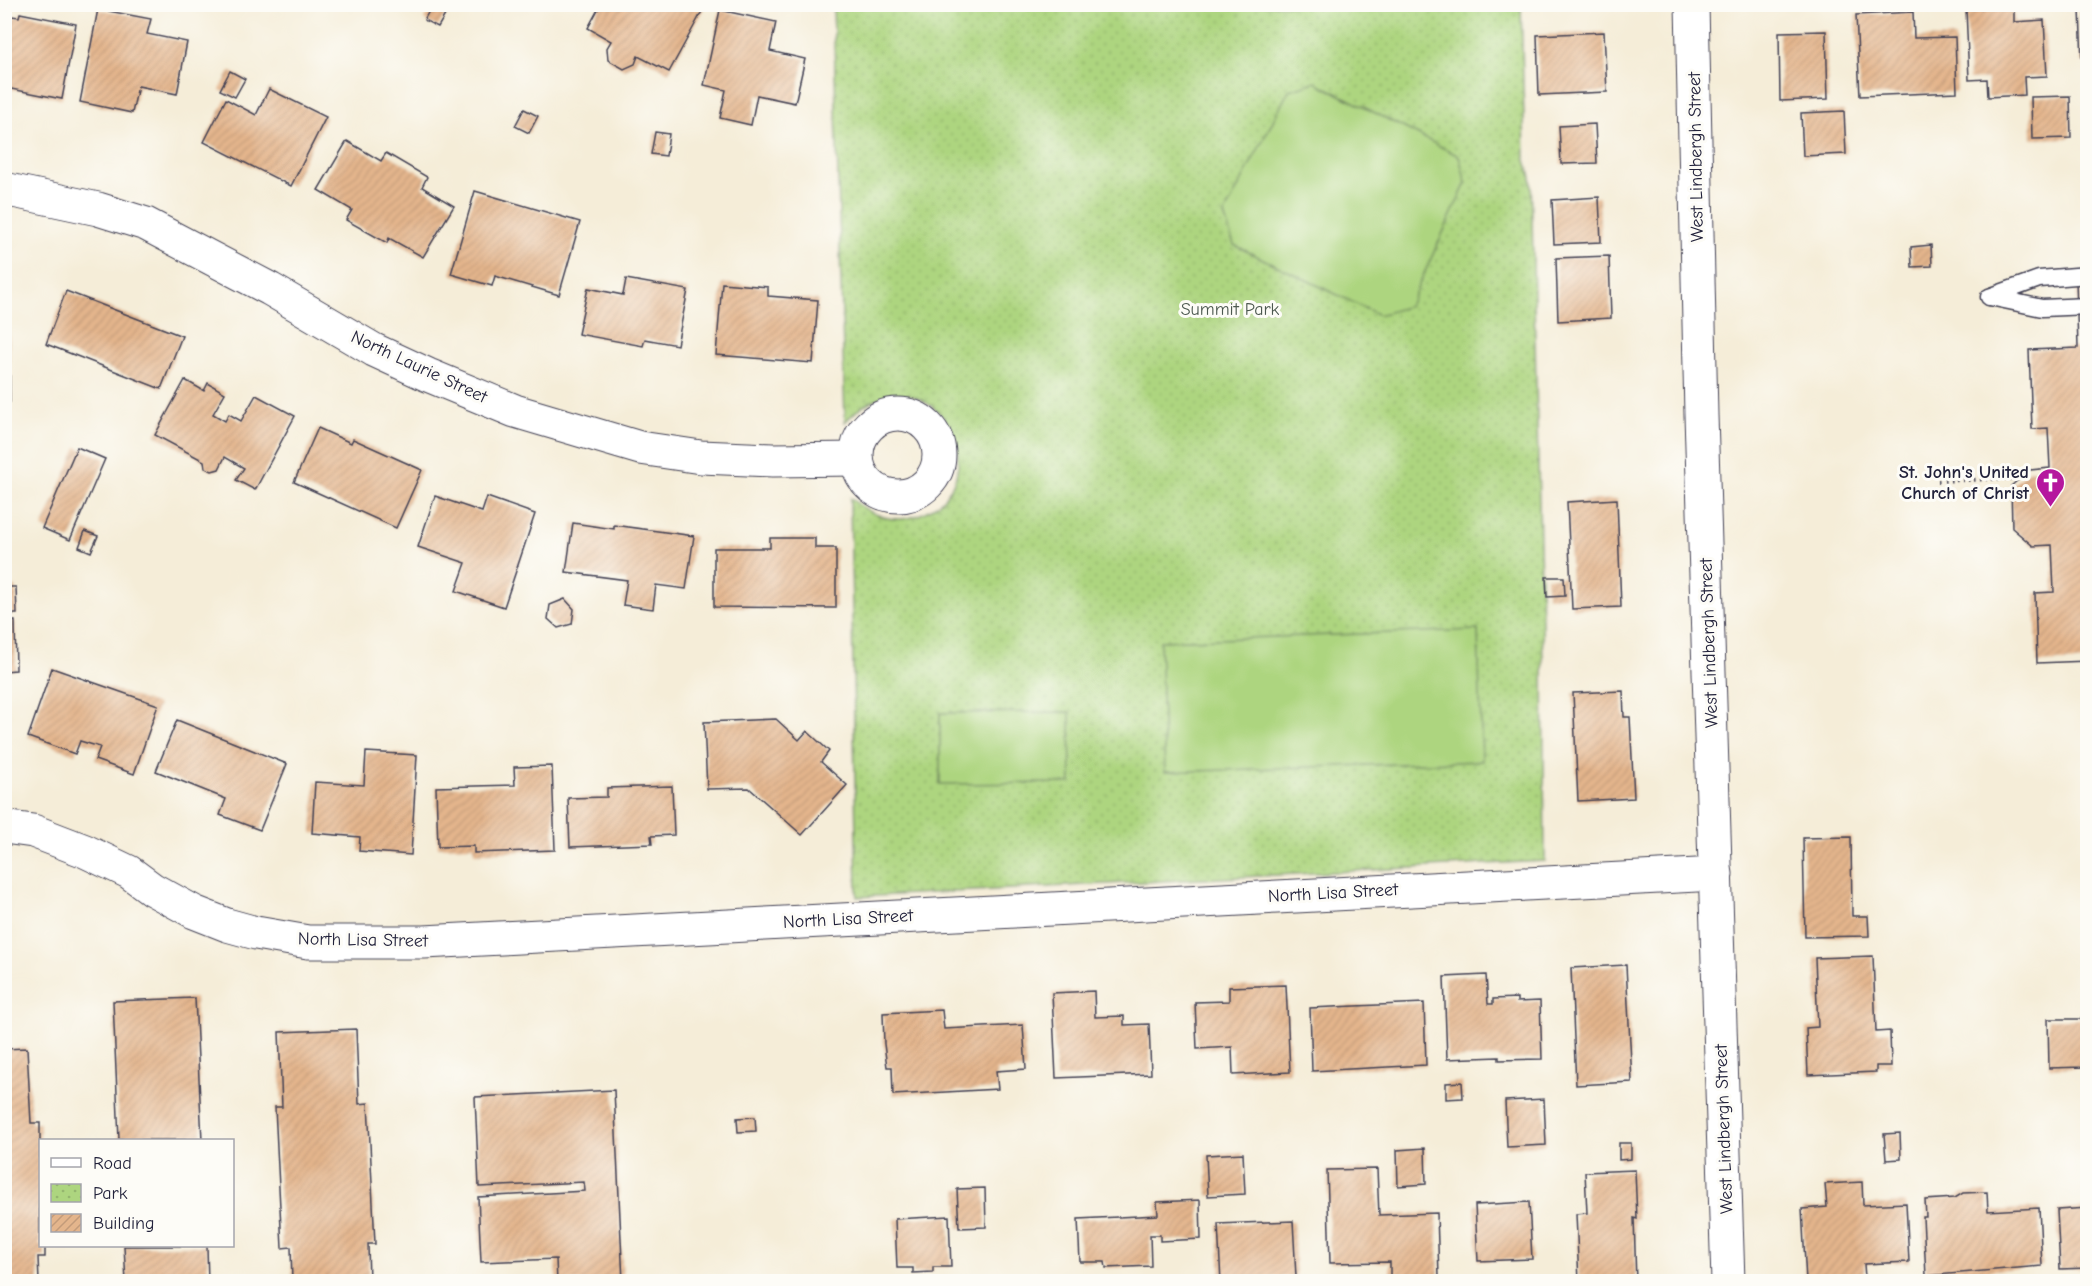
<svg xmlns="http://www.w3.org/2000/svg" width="2092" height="1286" font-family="'Comic Neue',sans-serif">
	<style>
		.park { fill: url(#park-dots); stroke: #687c5d; stroke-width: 1.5 }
		.garden { fill: #add57f; stroke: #687c5d; stroke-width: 1.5 }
		.building { fill: url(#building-hatch) }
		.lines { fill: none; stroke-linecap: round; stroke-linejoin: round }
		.service-casing { stroke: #424053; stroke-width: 19 }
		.minor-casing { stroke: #424053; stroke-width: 35 }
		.path { stroke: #424053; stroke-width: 4; stroke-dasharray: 1.5 4.5; stroke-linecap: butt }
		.service { stroke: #fff; stroke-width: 16 }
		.minor { stroke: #fff; stroke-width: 33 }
		.labels { text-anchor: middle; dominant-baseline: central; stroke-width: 6; stroke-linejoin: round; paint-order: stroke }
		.street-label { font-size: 18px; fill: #22223b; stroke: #fdfcf7 }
		.park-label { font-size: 18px; fill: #4c584f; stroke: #fdfcf7 }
		.poi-label { font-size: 18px; font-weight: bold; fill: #22223b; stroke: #fdfcf7; text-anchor: end }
	</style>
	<defs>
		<pattern id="park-dots" width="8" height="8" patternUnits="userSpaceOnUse" patternTransform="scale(1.5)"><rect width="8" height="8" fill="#add57f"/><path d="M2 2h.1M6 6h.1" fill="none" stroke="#95b76f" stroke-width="1.8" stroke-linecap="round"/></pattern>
		<pattern id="building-hatch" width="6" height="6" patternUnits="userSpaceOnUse" patternTransform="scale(1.5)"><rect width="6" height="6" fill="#e4b58c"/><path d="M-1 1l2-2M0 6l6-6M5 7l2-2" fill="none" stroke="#c39b7a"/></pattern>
	</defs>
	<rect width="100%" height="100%" fill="#fdfcf7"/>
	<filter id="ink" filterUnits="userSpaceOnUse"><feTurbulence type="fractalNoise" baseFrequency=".0167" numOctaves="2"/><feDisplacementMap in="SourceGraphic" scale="12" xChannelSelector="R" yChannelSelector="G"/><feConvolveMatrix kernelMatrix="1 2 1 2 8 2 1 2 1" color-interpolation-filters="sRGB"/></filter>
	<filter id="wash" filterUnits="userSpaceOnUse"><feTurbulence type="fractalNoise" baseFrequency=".008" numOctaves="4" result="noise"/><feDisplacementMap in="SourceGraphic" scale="24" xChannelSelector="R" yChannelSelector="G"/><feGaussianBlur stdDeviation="1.35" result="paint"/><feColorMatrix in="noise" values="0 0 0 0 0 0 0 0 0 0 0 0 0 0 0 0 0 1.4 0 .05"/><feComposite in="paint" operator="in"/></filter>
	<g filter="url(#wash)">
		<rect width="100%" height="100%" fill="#f5edd8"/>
		<path class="park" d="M833,5H1521L1525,157L1531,177L1543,665L1545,861L857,897L850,498C871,515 894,526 921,514C1008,475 925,336 845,422Z"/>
		<g class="garden">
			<polygon points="1315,82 1459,156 1466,183 1409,306 1379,315 1234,245 1224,215 1289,90"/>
			<polygon points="1478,630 1482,761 1165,772 1160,641"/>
			<polygon points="1070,712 1071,783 940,784 940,713"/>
		</g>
		<g id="blocks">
			<g class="building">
				<polygon points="433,4 438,4 448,10 438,27 424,20"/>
				<polygon points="601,4 703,4 705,6 669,72 638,56 635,64 624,69 608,60 607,48 611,41 588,28"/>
				<polygon points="2014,7 2014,22 2044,20 2047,76 2024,77 2025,95 1988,97 1987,79 1969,80 1966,9"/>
				<polygon points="2088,8 2088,61 2082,62 2080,9"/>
				<polygon points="98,9 151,19 147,34 187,42 177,94 138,86 132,113 80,102"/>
				<polygon points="720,10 776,22 770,51 805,59 795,103 757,95 751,125 720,118 726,90 704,85"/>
				<polygon points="1913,12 1914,38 1955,37 1957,92 1860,96 1856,15"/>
				<polygon points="20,13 76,24 62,99 6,88 10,62 4,61 4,15 19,17"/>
				<polygon points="1826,31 1828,99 1780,101 1779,32"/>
				<polygon points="1604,32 1607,92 1539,95 1537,35"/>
				<polygon points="230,71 245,79 235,97 220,90"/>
				<polygon points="269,89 326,117 291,186 204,142 226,99 256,115"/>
				<polygon points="2070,96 2071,138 2032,139 2031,97"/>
				<polygon points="524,109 538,116 529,133 515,126"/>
				<polygon points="1844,111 1846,154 1803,156 1801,113"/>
				<polygon points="1595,124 1597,163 1561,164 1559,126"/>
				<polygon points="655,132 669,134 666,156 651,154"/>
				<polygon points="347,141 381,161 386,153 427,177 422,187 454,206 423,257 389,238 387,243 346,220 352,210 318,190"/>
				<polygon points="475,191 580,222 559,295 495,276 492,286 451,274"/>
				<polygon points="1599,197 1601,242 1554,244 1552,200"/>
				<polygon points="1931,245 1932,266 1912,267 1911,247"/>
				<polygon points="1609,256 1611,318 1558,321 1556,258"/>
				<polygon points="626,279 688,290 677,345 645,339 643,346 578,334 588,288 623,295"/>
				<polygon points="2076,279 2088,279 2088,661 2037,663 2035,593 2054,592 2052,545 2033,546 2012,528 2011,486 2030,470 2050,468 2048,428 2032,429 2029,350 2078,348"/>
				<polygon points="722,283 768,287 768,296 818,300 813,363 716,355"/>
				<polygon points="66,291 182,336 161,389 46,344"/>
				<polygon points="4,321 9,321 10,402 4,402"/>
				<polygon points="185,380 204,391 208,383 225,393 213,414 225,421 229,414 241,421 256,395 295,416 255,490 236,480 244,468 225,457 219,469 212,471 205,468 204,461 155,435"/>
				<polygon points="318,428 351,443 353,439 422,470 396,528 294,482"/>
				<polygon points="77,447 105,459 70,540 42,528"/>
				<polygon points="435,496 482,512 487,497 535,514 504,607 456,591 466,563 418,547"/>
				<polygon points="1617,499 1621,607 1572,609 1567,502"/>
				<polygon points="573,523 614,529 614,525 694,536 686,589 656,585 653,609 623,605 627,580 566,572"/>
				<polygon points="85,531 98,536 91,552 79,547"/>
				<polygon points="770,538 815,538 815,548 836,548 836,608 714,607 714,548 770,548"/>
				<polygon points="1546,577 1564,577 1565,596 1547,597"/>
				<polygon points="4,587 16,587 17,614 4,614"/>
				<polygon points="565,599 574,609 572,624 558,628 548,619 550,605"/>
				<polygon points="4,621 15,621 16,670 4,671"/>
				<polygon points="52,668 158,705 134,774 95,760 100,747 80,741 75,754 28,737"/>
				<polygon points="1623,691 1624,717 1630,717 1634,798 1578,801 1573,693"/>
				<polygon points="776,719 799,740 807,731 829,751 821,762 847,785 802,835 749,788 707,789 704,722"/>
				<polygon points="177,720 287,764 260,830 220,815 226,799 156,771"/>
				<polygon points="366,752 417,755 411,855 359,851 360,837 312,833 315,782 364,785"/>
				<polygon points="552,766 555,850 474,853 474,846 438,847 436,787 515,785 514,767"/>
				<polygon points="672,786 674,835 651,836 652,844 570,847 568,798 607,797 607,788"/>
				<polygon points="1851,837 1852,916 1868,916 1869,936 1805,937 1803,838"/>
				<polygon points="1873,956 1876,1032 1890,1031 1891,1066 1876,1066 1876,1072 1808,1075 1806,1028 1818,1027 1815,958"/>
				<polygon points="1626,965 1632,1082 1576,1085 1571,968"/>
				<polygon points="1486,975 1488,1004 1493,1004 1493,999 1517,998 1517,1002 1540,1001 1542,1059 1499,1060 1499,1057 1447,1059 1444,977"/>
				<polygon points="1286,985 1290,1072 1233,1075 1232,1047 1197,1049 1195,1002 1229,1001 1229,987"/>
				<polygon points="1094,991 1095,1017 1124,1016 1124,1025 1149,1024 1151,1074 1056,1078 1052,993"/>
				<polygon points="195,998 202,1140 119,1140 113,1001"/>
				<polygon points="1424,1003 1426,1065 1312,1071 1310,1008"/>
				<polygon points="942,1010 944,1029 1023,1025 1026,1069 996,1071 998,1089 893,1095 892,1067 887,1067 884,1044 883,1013"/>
				<polygon points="2048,1019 2083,1019 2084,1067 2049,1068"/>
				<polygon points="356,1029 359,1104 368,1103 375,1244 368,1244 369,1282 292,1282 291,1247 282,1248 275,1107 282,1107 279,1032"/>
				<polygon points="27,1048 31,1123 40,1123 40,1246 45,1246 45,1257 38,1257 39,1282 4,1282 4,1049"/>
				<polygon points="1462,1082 1463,1098 1446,1099 1446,1083"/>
				<polygon points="614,1090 623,1282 557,1282 556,1259 481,1262 478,1197 585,1191 584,1182 479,1187 475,1097"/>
				<polygon points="1544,1099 1546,1145 1507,1147 1505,1101"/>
				<polygon points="755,1117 756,1131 738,1132 737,1118"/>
				<polygon points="1900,1133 1901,1159 1886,1160 1884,1134"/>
				<polygon points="1619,1143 1631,1143 1631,1159 1619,1160"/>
				<polygon points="1425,1148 1426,1184 1398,1186 1397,1150"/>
				<polygon points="1243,1153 1245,1194 1208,1196 1206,1155"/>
				<polygon points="1377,1169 1379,1215 1437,1213 1439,1277 1390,1278 1390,1262 1330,1263 1327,1170"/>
				<polygon points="1635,1170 1637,1219 1634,1218 1636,1282 1579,1282 1576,1214 1587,1213 1585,1172"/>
				<polygon points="1862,1182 1863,1205 1906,1203 1909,1262 1864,1264 1865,1278 1806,1281 1802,1209 1827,1207 1825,1184"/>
				<polygon points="985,1188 986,1227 959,1228 957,1189"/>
				<polygon points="1987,1192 1988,1211 2039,1208 2042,1266 1926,1276 1923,1217 1926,1217 1925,1200 1955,1198 1963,1193"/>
				<polygon points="1200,1200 1201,1239 1160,1241 1160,1235 1150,1235 1151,1266 1106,1268 1105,1262 1080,1262 1078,1219 1158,1215 1157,1202"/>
				<polygon points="1529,1202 1532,1259 1478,1261 1475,1205"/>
				<polygon points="2088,1208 2088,1268 2060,1269 2057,1210"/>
				<polygon points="949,1216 951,1267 933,1267 933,1272 913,1273 913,1268 897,1268 895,1219"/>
				<polygon points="1293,1221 1296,1277 1268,1278 1268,1282 1221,1282 1218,1224"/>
				<polygon points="124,1246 207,1246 208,1282 126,1282"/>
			</g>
		</g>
	</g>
	<g filter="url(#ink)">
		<use href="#blocks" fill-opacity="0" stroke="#424053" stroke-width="1.5"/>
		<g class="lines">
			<defs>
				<g id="service">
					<polyline points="1989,297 2039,279 2088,275"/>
					<polyline points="1990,297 2042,308 2088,306"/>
				</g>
				<g id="minor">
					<polyline points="1692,4 1701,415 1728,1282"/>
					<polyline points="4,189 98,209 146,224 270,289 374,350 428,375 515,411 640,448 701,457 773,460 857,459"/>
					<circle cx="898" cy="455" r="41"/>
					<polyline points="4,827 33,831 85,851 129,872 152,889 194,912 227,925 256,933 308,942 424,942 1716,874"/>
				</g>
			</defs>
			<use href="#service" class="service-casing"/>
			<use href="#minor" class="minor-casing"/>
			<polyline class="path" points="1938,481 2021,478"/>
			<use href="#service" class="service"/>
			<use href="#minor" class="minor"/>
		</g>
	</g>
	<defs>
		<symbol id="church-pin" viewBox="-11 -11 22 30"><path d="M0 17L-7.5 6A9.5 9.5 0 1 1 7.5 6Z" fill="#b5179e" stroke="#fdfcf7"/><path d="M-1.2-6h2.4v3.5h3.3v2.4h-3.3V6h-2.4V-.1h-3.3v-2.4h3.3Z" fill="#fff"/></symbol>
	</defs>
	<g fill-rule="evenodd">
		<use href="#church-pin" x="2034" y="466" width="33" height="45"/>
	</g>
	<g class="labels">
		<g class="street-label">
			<text transform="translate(1696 157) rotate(-91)">West Lindbergh Street</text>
			<text transform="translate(419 367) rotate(25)">North Laurie Street</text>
			<text transform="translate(1709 643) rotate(-92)">West Lindbergh Street</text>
			<text transform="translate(1333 893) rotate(-3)">North Lisa Street</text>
			<text transform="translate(848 919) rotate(-3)">North Lisa Street</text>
			<text transform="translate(363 940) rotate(1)">North Lisa Street</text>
			<text transform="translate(1724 1129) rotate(-92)">West Lindbergh Street</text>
		</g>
		<g class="park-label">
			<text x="1230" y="309">Summit Park</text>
		</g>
		<g class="poi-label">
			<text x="2029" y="472">St. John's United<tspan x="2029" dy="21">Church of Christ</tspan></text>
		</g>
	</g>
	<rect width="2092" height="1286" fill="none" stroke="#fdfcf7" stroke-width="24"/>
	<rect x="39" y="1139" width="195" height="108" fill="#fdfcf7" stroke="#a5a5ac" stroke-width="1.5"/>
	<rect x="51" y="1158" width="30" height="9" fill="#ffffff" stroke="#a5a5ac" stroke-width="1.5"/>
	<text x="93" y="1169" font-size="18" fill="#22223b">Road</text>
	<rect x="51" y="1184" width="30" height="18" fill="url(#park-dots)" stroke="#a5a5ac" stroke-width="1.5"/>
	<text x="93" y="1199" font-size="18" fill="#22223b">Park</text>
	<rect x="51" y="1214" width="30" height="18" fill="url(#building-hatch)" stroke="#a5a5ac" stroke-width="1.5"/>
	<text x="93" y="1229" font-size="18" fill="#22223b">Building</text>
</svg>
